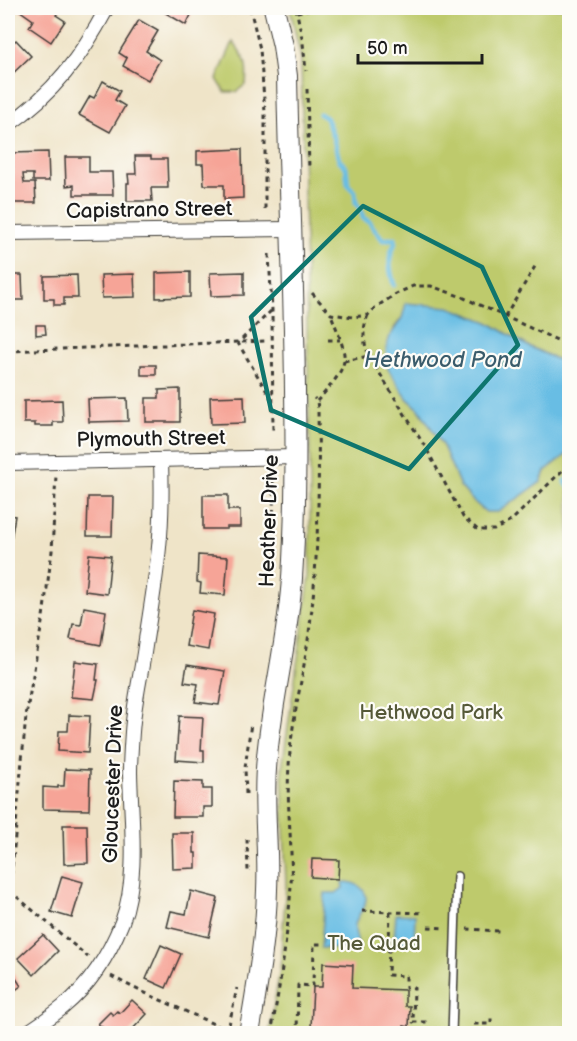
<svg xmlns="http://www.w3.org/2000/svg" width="577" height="1041" font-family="'Balsamiq Sans',sans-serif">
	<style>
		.green { fill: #beca6c; stroke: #6d7344; stroke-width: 1.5 }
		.water { fill: #67bde4; stroke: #426c80; stroke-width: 1.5 }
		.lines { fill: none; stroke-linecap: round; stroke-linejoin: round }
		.stream { stroke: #67bde4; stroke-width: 5 }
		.building { fill: #f6a497 }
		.lane-casing { stroke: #3c3a36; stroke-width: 10 }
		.street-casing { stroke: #3c3a36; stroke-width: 16 }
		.secondary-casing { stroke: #3c3a36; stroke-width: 22 }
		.path { stroke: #3c3a36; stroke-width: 3; stroke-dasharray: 4.5 4.5; stroke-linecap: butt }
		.lane { stroke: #fff; stroke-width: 7 }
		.street { stroke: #fff; stroke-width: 14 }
		.secondary { stroke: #fff; stroke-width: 20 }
		.marked { fill: none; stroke: #0f766e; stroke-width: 4.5; stroke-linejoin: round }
		.labels { text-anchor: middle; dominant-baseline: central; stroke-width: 4.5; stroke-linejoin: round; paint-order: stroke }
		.street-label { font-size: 21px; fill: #1c1c1c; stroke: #fdfcf7 }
		.park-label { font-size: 21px; fill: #555938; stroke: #fdfcf7 }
		.water-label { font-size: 22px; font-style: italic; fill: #3a5c6c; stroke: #fdfcf7 }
	</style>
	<rect width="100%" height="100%" fill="#fdfcf7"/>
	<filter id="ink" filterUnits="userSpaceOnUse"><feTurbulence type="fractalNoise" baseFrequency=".0167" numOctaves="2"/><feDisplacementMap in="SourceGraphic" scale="12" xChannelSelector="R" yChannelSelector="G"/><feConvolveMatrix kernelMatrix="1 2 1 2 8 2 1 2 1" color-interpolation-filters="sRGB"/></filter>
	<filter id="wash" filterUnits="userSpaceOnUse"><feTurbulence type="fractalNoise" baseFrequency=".008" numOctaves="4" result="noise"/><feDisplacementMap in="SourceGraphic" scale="24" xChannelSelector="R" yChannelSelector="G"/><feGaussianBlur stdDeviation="1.35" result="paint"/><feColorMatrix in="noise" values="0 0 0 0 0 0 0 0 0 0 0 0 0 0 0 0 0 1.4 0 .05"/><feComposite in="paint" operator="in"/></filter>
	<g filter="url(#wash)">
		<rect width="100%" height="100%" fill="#efe4c8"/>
		<g class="green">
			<polygon points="290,8 569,8 569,365 528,346 488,322 402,318 394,328 407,398 419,409 443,446 460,486 473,501 486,512 498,512 541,482 545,471 566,455 569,451 569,1033 269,1034 280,969 286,886 282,768 310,575 310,456 301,59"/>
			<path d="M233,42C246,58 248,65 246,84L236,92H225L217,79Z"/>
		</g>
		<g class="water">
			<polygon points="406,303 449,307 488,322 528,346 569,365 569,451 566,455 545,471 541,482 498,512 486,512 473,501 460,486 443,446 419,409 407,398 388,369 386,348 390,336 402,318"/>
			<path d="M342,882C355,881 370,889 365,904C362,912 356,917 355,926C354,934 359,941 358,949L321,948L325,893H336L343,888Z"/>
			<polygon points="396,914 415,915 414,943 394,942"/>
		</g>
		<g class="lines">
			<g class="stream">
				<path d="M320,114L326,118L334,139L339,160L346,167L348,185L355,192L356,203L361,210L363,218L370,222C372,228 379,233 383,240L395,238C396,245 393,246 391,253C388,263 391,275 394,285"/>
				<polyline points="565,481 570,488"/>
			</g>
		</g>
		<g id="blocks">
			<g class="building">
				<polygon points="20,8 61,8 56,15 65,21 51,42 29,27 33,20 19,10"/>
				<polygon points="160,8 203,8 199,14 193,11 186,25 159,9"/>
				<polygon points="139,20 158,31 146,51 160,60 148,80 123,66 127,58 119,53 121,49"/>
				<polygon points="16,40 31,56 8,78 8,47"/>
				<polygon points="103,81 120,91 115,100 125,106 110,132 79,115 90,96 94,98"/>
				<polygon points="242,149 243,198 224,199 224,185 204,185 203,164 197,164 197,151"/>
				<polygon points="48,152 49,181 33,181 33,174 23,174 24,183 35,183 36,203 12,203 12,198 8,198 8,177 12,177 11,153"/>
				<polygon points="135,156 151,156 151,159 167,159 168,188 151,188 152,201 127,201 127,183 129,183 128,174 136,174"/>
				<polygon points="65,157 89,157 89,172 112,172 113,195 74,195 74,185 66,186"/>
				<polygon points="190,272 190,297 156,298 156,273"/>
				<polygon points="244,272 244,295 211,296 210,273"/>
				<polygon points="134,274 135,297 102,298 101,275"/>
				<polygon points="8,275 22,275 23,300 8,300"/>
				<polygon points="77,275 78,298 64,298 64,305 54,305 54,299 44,299 44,276"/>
				<polygon points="36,325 45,325 46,334 36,335"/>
				<rect x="141" y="365" width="15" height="10"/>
				<polygon points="180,389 180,422 146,422 146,398 159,398 159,390"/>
				<polygon points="244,396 245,423 211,424 210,397"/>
				<polygon points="127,398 128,421 89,422 88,399"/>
				<polygon points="62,400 63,422 53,422 53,426 35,426 35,423 24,423 24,401"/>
				<polygon points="203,495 228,495 228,510 240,510 240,527 227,527 227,529 203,529"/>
				<polygon points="88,497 113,497 112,536 87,536"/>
				<polygon points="8,515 15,516 9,552 8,552"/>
				<polygon points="89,554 111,556 107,594 85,591"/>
				<polygon points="198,555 228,557 225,595 200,593 201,583 197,582"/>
				<polygon points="84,607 106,611 101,645 70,639 73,624 81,625"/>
				<polygon points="192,610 214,614 208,650 186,646"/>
				<polygon points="75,661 98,664 96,680 98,680 94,699 71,697"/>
				<polygon points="187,665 225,671 219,705 195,702 198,684 184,682"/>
				<polygon points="69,715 90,716 88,753 58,751 59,731 68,731"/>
				<polygon points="179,716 203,717 201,750 204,750 204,762 176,760"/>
				<polygon points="65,769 90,770 89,810 43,809 43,787 58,788 58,786 64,786"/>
				<polygon points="174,781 203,782 203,789 212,789 212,807 203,807 203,817 173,817"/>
				<polygon points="63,825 87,825 88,863 64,864"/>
				<polygon points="172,833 194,833 194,853 196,853 196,868 173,869"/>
				<polygon points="312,859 339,860 338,879 311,877"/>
				<polygon points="62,876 83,882 72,918 51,912"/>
				<polygon points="191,891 218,898 209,937 167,927 171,911 186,914"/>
				<polygon points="43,935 58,951 34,975 18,958"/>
				<polygon points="161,945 181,954 166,988 146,979"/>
				<polygon points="323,963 353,965 352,988 405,990 405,1006 410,1006 409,1027 404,1026 404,1034 380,1034 380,1030 311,1027 313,987 322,987"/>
				<polygon points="8,966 21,986 8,995"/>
				<polygon points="132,1000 147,1014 128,1034 99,1034 97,1031 102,1027 98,1024 110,1012 113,1015 117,1011 120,1013"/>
			</g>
		</g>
	</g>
	<g filter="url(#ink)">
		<use href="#blocks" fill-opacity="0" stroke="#3c3a36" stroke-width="1.5"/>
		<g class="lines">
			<defs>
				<polyline id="lane" points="452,1034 457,876"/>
				<g id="street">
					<path d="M8,125C54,93 81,57 107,8"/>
					<polyline points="8,233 291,229"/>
					<polyline points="8,463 296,457"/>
					<path d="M25,1034C38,1025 51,1017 63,1007C90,985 109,955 122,922C139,877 131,821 130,773C130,759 131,746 132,732C134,703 141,675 145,646C150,613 156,580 159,547C162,518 162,489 161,461"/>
				</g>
				<path id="secondary" d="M249,1034C257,986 266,938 267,890C269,850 263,810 266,769C270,705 288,642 292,578C296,515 296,453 295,390C294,285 289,181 287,76L283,46L274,8"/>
			</defs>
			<use href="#lane" class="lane-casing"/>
			<use href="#street" class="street-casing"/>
			<use href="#secondary" class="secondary-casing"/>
			<g class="path">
				<polyline points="250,8 260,49 265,112 265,210"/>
				<polyline points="296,8 303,43 306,71"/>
				<polyline points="297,12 316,8"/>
				<polyline points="307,89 309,170"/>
				<polyline points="269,254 272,310 273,434"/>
				<polyline points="312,293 331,314 353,317 368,315 376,307 396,294 413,286 431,286 462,297 570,346"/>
				<path d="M368,315C362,330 363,341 369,356L427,450L463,517L478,530H494L511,521L570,463"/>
				<polyline points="505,317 537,263"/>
				<polyline points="328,340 340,340"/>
				<polyline points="8,351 265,341"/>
				<polyline points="344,361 369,356"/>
				<polyline points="272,400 238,343 272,310"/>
				<path d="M317,401C326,391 342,374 344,361C346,349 335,326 331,314"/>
				<polyline points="273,482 274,553"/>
				<polyline points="246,794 245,768 251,723"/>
				<polyline points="247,839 248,872"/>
				<polyline points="10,891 88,957"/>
				<polyline points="8,892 10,891 26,716 43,617 52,551 56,475"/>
				<polyline points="362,911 425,913"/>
				<polyline points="390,912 388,975 406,976 406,988 414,988 413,1022 429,1022"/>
				<polyline points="428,927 444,928"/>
				<polyline points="467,929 499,931 499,935"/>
				<polyline points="111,976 134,988 227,1030"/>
				<polyline points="474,1024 491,1024 491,1018 495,1018"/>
				<polyline points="227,1034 237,988"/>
				<path d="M271,1034C280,984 288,935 291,885C293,845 286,806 289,766C291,724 302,682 308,640C319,563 319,487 318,409L317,401L314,398"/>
				<polyline points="297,1034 298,985 313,986 314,944 322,944"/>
			</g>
			<use href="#lane" class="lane"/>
			<use href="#street" class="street"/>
			<use href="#secondary" class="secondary"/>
		</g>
	</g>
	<path class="marked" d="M363,206L482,267L518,345L409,469L271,410L251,317Z"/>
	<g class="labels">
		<g class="street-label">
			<text transform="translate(149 210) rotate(-1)">Capistrano Street</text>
			<text transform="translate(151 439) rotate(-1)">Plymouth Street</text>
			<text transform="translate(269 521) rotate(-88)">Heather Drive</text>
			<text transform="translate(113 784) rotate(-88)">Gloucester Drive</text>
		</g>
		<g class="park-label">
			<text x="431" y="712">Hethwood Park</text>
			<text x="374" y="943">The Quad</text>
		</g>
		<g class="water-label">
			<text x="443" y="360">Hethwood Pond</text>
		</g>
	</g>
	<rect width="577" height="1041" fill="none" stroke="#fdfcf7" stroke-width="30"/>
	<path d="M358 54v9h124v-9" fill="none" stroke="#1c1c1c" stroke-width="3"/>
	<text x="367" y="54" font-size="18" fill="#1c1c1c" stroke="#fdfcf7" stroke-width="4.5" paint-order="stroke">50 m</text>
</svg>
